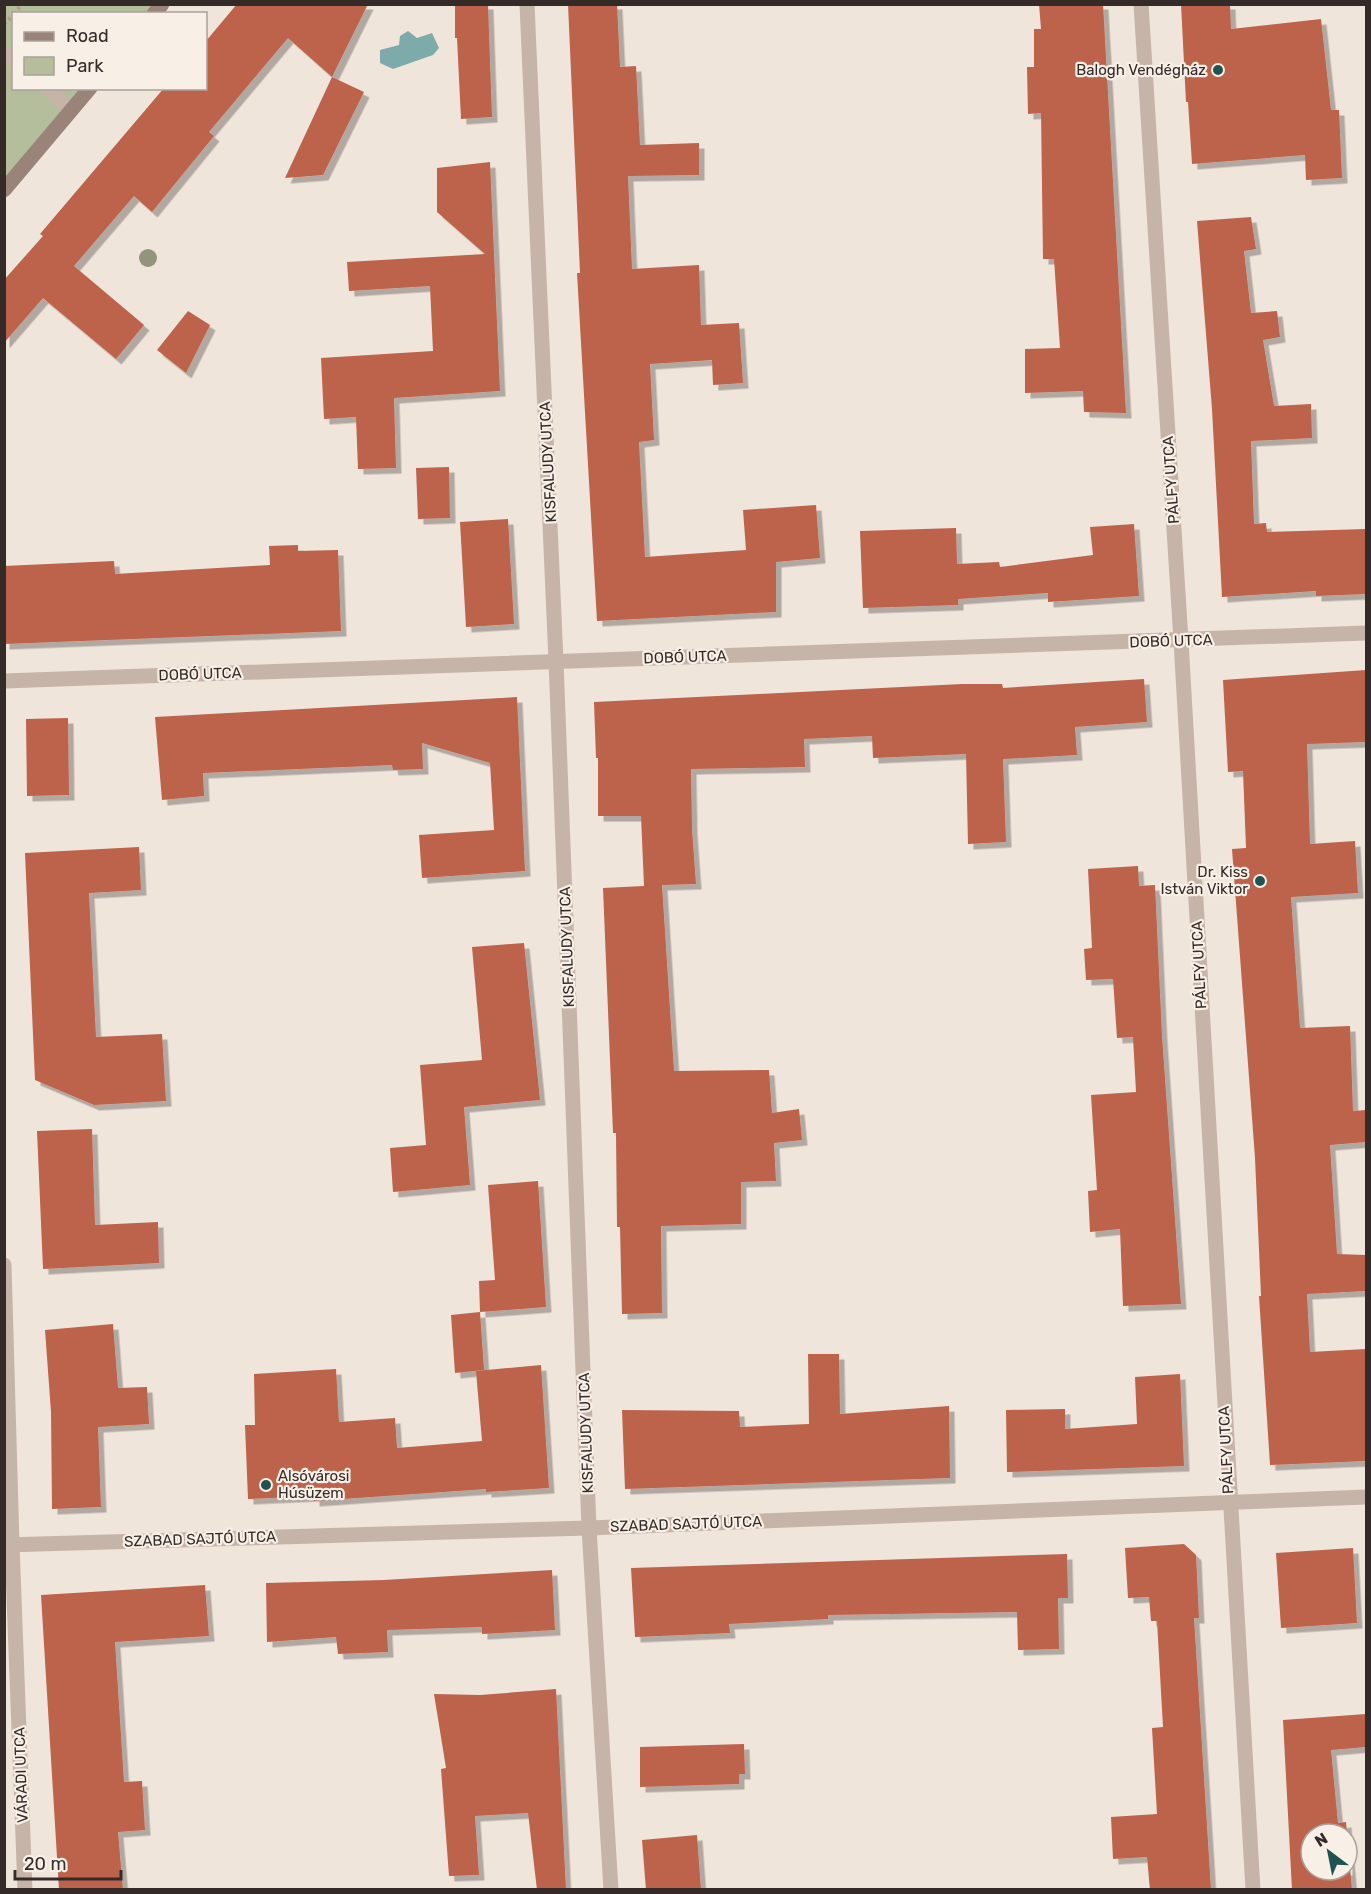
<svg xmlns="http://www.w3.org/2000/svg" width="1371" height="1894" font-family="Rubik,sans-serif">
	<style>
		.green { fill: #b4be9c }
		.water { fill: #7cabaa }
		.building { fill: #bd624b; fill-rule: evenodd; filter: url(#shadow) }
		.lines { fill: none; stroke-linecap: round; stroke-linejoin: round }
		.path { stroke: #b29f92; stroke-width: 4; stroke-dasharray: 3 3; stroke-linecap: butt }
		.lane { stroke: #c7b4a8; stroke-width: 14 }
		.street { stroke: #c7b4a8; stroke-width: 15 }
		.secondary { stroke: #9a8479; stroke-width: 15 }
		.tree { fill: #92947b }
		.poi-dot { fill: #205252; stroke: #f8efe7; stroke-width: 2 }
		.labels { text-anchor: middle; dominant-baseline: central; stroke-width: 4.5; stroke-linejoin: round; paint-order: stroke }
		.poi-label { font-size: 15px; fill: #342b28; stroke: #f8efe7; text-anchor: end }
		.street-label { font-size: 15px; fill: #342b28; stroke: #f8efe7 }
	</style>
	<defs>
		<filter id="shadow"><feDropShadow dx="5.5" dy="5.5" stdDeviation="0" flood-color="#0004"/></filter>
	</defs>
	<rect width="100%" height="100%" fill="#f0e5db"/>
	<polygon class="green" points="5,5 162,5 154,13 14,14 14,88 90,89 5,190"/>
	<polygon class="water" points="408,31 417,38 432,33 439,48 433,55 393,69 380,63 380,50 399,45 400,36"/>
	<g class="building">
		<polygon points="237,4 368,4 332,77 288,38 209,132 214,136 152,212 134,196 74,266 144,325 116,359 43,298 4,343 4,280 43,236 40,234 164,88 206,88 206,41"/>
		<polygon points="455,4 488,4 492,117 461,119 457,38 455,38"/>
		<polygon points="568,4 617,4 620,67 636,66 640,145 699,143 699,175 628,176 632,269 699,265 701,325 739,323 743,383 713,385 712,360 650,364 654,440 639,442 645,557 746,550 743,510 816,505 820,558 776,562 776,612 597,621 577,273 580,273"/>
		<polygon points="1039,4 1103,4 1126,413 1084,412 1083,391 1025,393 1025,349 1060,348 1054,259 1043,259 1041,113 1028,114 1027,67 1034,67 1034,29 1041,29"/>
		<polygon points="1181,4 1230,4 1231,29 1321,19 1331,110 1339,110 1342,178 1306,180 1305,155 1192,164 1188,102 1186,102"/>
		<polygon points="332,77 364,92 323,175 285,178"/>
		<polygon points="490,162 500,391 394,398 396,468 358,469 356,417 324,419 321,358 433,351 430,286 349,291 347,262 485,254 437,212 437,168"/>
		<polygon points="1251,217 1256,249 1244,251 1251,313 1277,311 1280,337 1263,340 1274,406 1311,404 1312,438 1251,441 1254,524 1266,523 1267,532 1366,529 1366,594 1316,596 1316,591 1222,597 1212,409 1197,221"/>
		<polygon points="188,311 210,325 186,373 157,350"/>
		<polygon points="449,467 450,518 418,519 416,468"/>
		<polygon points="508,519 514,624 466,627 460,522"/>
		<polygon points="1134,524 1139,596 1048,602 1048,593 958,599 958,605 863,608 860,531 956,528 957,564 999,562 1000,567 1093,555 1090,527"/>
		<polygon points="298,545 298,551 338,550 341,631 4,644 4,566 114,561 115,574 270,565 269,546"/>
		<polygon points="1366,670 1366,742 1307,744 1310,844 1355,841 1358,893 1291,897 1300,1028 1350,1026 1353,1111 1366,1110 1366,1142 1330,1145 1337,1254 1366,1255 1366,1291 1307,1294 1310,1352 1366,1349 1366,1461 1270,1465 1259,1296 1261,1296 1255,1158 1232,849 1246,848 1243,771 1228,772 1223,680"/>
		<polygon points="1144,679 1147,722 1075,727 1077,755 1003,759 1006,842 968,844 966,754 873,758 872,736 804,739 805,767 691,769 692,829 696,884 662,885 674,1071 769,1070 772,1113 799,1109 802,1140 774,1143 776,1181 741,1182 741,1224 661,1226 662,1313 622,1314 620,1227 617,1227 616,1133 613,1133 603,888 644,886 641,816 598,816 598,758 596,758 594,702 962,684 1002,684 1003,688"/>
		<polygon points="517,697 525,871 422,878 419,835 494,830 490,763 422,743 423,769 393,770 392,765 203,773 204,796 162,800 155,717"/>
		<polygon points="68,718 69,795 27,796 26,719"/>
		<polygon points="139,847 141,890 89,893 96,1037 162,1034 166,1101 94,1105 35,1080 25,853"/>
		<polygon points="1138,866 1139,886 1155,885 1162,1036 1181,1304 1123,1306 1120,1229 1090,1232 1088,1191 1097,1190 1091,1095 1136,1092 1133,1037 1117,1038 1113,979 1086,980 1084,949 1092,948 1088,869"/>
		<polygon points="524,943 540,1100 464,1107 470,1185 393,1192 390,1148 426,1145 420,1065 482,1060 472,947"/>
		<polygon points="92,1129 95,1225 158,1222 159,1263 43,1269 37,1131"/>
		<polygon points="538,1181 546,1307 480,1312 479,1281 495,1280 488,1185"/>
		<polygon points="480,1312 484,1370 455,1373 451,1315"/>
		<polygon points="113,1324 118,1388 147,1387 149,1424 98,1427 101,1507 52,1509 51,1412 45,1330"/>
		<polygon points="808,1354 839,1354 840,1414 949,1406 950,1478 625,1489 622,1410 739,1411 740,1427 809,1424"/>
		<polygon points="541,1365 549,1488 486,1492 486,1489 314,1501 314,1496 248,1499 245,1425 255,1425 254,1374 336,1369 339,1422 395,1418 397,1448 482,1441 476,1371"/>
		<polygon points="1180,1374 1184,1466 1007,1472 1006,1410 1065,1409 1065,1429 1137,1424 1135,1377"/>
		<polygon points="1184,1544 1196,1555 1199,1618 1194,1618 1211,1890 1150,1890 1147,1857 1113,1859 1111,1817 1157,1814 1152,1728 1163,1727 1157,1621 1151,1621 1149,1597 1128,1598 1125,1548"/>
		<polygon points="1353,1548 1357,1623 1281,1628 1276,1553"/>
		<polygon points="1067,1554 1068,1598 1058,1598 1059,1649 1018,1650 1017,1612 828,1615 828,1619 729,1624 730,1633 635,1637 631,1568"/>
		<polygon points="552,1570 555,1630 482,1634 482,1627 387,1630 388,1652 338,1654 336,1637 267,1642 266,1583 384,1580"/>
		<polygon points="205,1585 209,1636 115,1642 124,1782 142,1781 145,1830 118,1832 123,1890 59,1890 41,1595"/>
		<polygon points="556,1689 566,1890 537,1890 528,1813 475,1816 479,1875 449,1876 441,1769 446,1768 434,1694 480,1695"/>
		<path d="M1366,1714V1747L1331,1750L1338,1823L1346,1822L1352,1890H1292L1283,1720ZM1311,1834H1347V1870H1311Z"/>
		<polygon points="744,1744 745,1774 739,1774 739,1784 640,1787 640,1747"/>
		<polygon points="697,1835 701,1890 646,1890 642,1840"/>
	</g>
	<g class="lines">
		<g class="path">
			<polyline points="14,14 22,4"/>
			<polyline points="4,24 14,14"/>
		</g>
		<g class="lane">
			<polyline points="4,53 14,60"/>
			<polyline points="46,88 71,111"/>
		</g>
		<g class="street">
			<polyline points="527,4 556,661 589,1528 611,1890"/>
			<polyline points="1141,4 1181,641 1253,1890"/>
			<polyline points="4,681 1366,633"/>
			<polyline points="4,1265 12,1544 25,1890"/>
			<polyline points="4,1545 589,1528 1366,1497"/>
		</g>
		<g class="secondary">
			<polyline points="154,14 162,4"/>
			<polyline points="4,190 90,88"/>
		</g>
	</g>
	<circle class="tree" cx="148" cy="258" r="9"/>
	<g class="poi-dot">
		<circle cx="1218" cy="70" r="6"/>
		<circle cx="1260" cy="881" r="6"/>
		<circle cx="266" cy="1485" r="6"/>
	</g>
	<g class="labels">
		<g class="poi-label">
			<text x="1206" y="70">Balogh Vendégház</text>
			<text x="1248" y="872">Dr. Kiss<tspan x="1248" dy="17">István Viktor</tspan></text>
			<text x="278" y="1476" text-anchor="start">Alsóvárosi<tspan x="278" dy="17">Húsüzem</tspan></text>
		</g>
		<g class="street-label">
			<text transform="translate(548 462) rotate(-93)">KISFALUDY UTCA</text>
			<text transform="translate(1171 480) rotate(-94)">PÁLFY UTCA</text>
			<text transform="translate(1171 641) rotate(-2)">DOBÓ UTCA</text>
			<text transform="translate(685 657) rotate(-2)">DOBÓ UTCA</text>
			<text transform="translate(200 674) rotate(-2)">DOBÓ UTCA</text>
			<text transform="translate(567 947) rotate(-92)">KISFALUDY UTCA</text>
			<text transform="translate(1199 965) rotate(-93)">PÁLFY UTCA</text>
			<text transform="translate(586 1433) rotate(-92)">KISFALUDY UTCA</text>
			<text transform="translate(1226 1450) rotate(-93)">PÁLFY UTCA</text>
			<text transform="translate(686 1524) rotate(-2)">SZABAD SAJTÓ UTCA</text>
			<text transform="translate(200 1539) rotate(-2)">SZABAD SAJTÓ UTCA</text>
			<text transform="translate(21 1775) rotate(-92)">VÁRADI UTCA</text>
		</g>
	</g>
	<rect width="1371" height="1894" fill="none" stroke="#342b28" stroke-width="12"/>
	<rect x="12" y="12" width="195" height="78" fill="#f8efe7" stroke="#aaa19b" stroke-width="1.5"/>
	<rect x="24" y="32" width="30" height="9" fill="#9a8479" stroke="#aaa19b" stroke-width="1.5"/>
	<text x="66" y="42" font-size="18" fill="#342b28">Road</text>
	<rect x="24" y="57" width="30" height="18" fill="#b4be9c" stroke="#aaa19b" stroke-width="1.5"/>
	<text x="66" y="72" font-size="18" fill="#342b28">Park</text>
	<g transform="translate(1329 1852) rotate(328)"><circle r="28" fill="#f8efe7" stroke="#aaa19b" stroke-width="1.5"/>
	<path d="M0-4.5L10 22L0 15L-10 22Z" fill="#205252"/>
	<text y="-9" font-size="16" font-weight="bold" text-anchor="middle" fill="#342b28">N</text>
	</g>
	<path d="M15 1870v9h106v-9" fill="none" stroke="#342b28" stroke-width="3"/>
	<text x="24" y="1870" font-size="18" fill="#342b28" stroke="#f8efe7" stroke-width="4.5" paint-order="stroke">20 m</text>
</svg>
